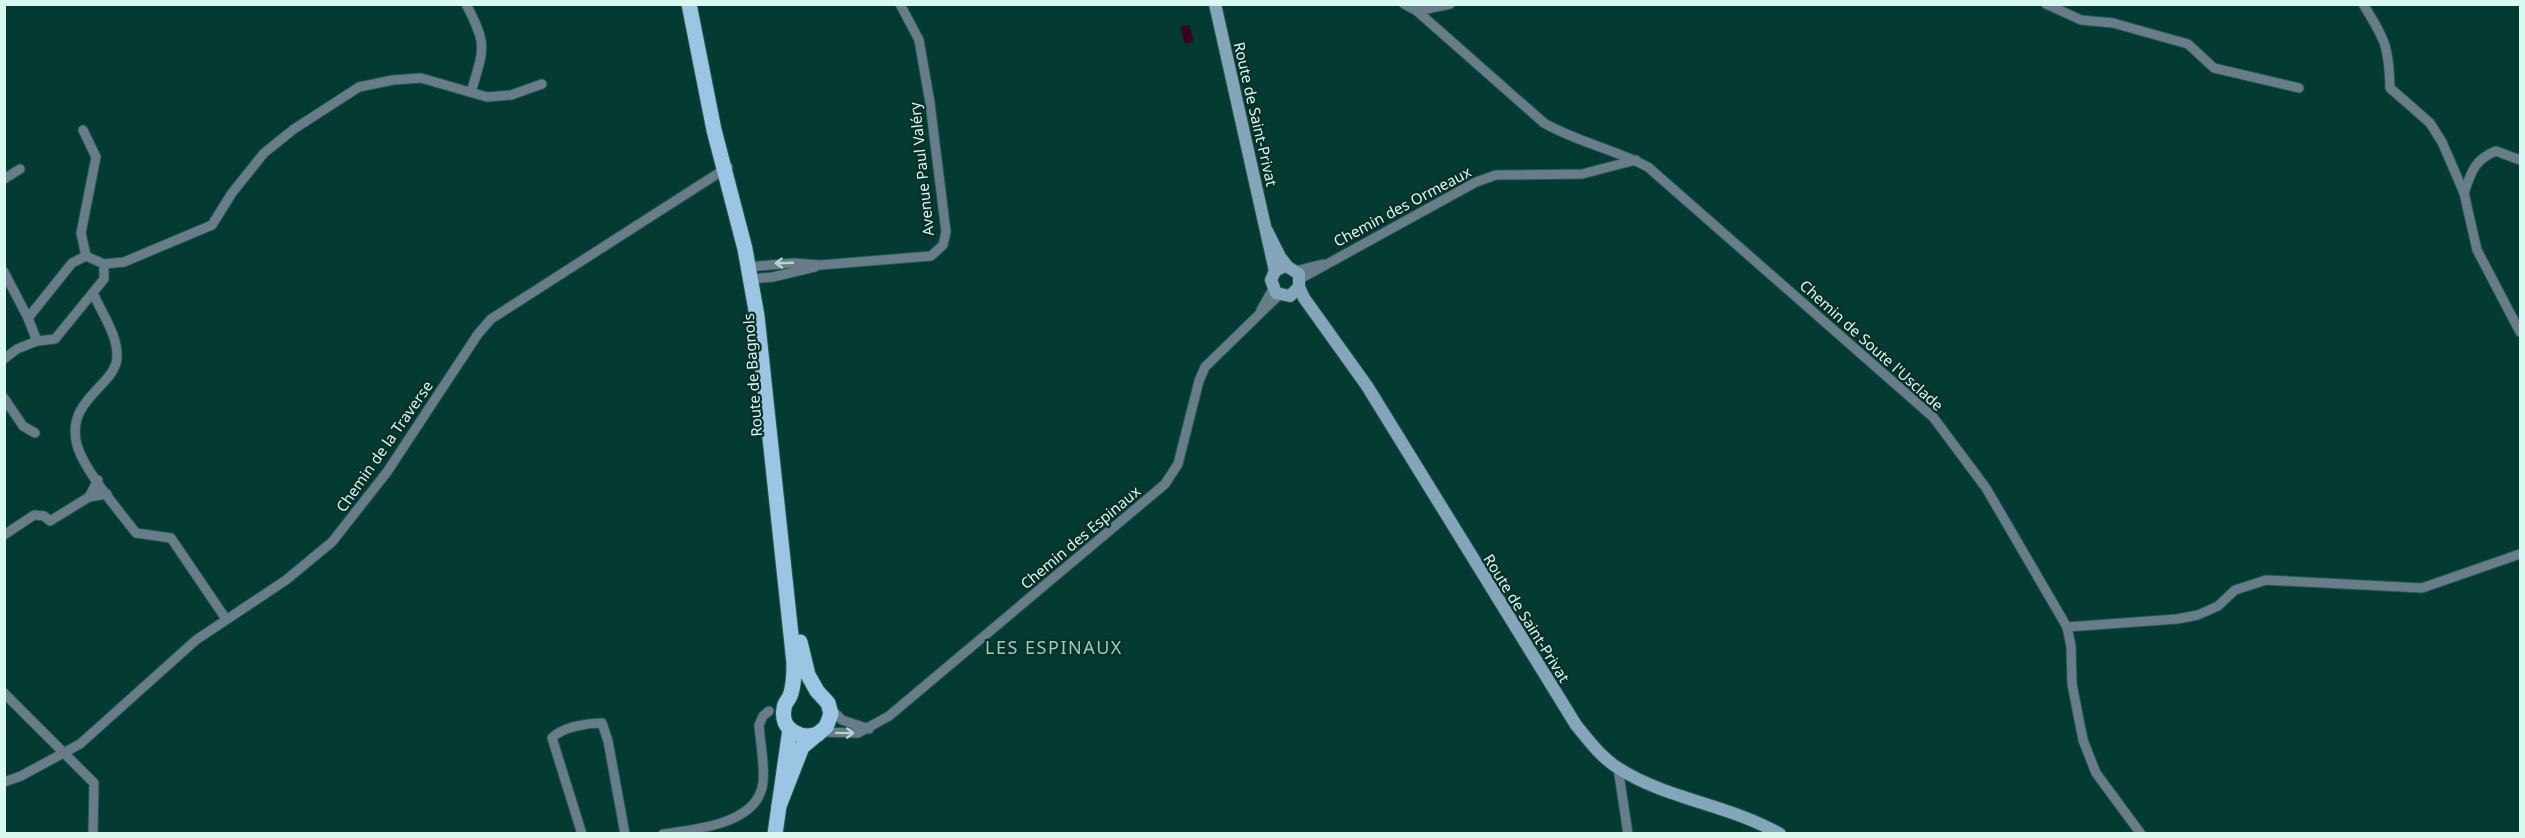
<svg xmlns="http://www.w3.org/2000/svg" width="2525" height="838" font-family="'Noto Sans',sans-serif">
	<style>
		.water { fill: #38051c }
		.lines { fill: none; stroke-linecap: round; stroke-linejoin: round }
		.street-casing { stroke: #255951; stroke-width: 11 }
		.secondary-casing { stroke: #255951; stroke-width: 14 }
		.primary-casing { stroke: #255951; stroke-width: 17 }
		.street { stroke: #687c8a; stroke-width: 9 }
		.secondary { stroke: #85a5bb; stroke-width: 12 }
		.primary { stroke: #9bc5e2; stroke-width: 15 }
		.oneway { stroke: #b7d4d2 }
		.labels { text-anchor: middle; dominant-baseline: central; stroke-width: 4.5; stroke-linejoin: round; paint-order: stroke }
		.street-label { font-size: 15px; fill: #d9f9f1; stroke: #0b2f28 }
		.quarter-label { font-size: 18px; letter-spacing: 1.5px; fill: #8ed0c1; stroke: #0b2f28 }
	</style>
	<rect width="100%" height="100%" fill="#033b32"/>
	<polygon class="water" points="1189,25 1194,41 1185,44 1180,27"/>
	<g class="lines">
		<defs>
			<g id="street">
				<path d="M466,4C488,46 484,48 471,92"/>
				<polyline points="1404,4 1417,11 1450,4"/>
				<path d="M1418,4L1417,11L1544,123C1577,142 1614,149 1648,167L1933,417L1986,488L2067,627L2071,646L2072,684L2083,740L2096,773L2141,834"/>
				<polyline points="2046,4 2081,20 2113,23 2188,44 2214,68 2299,88"/>
				<path d="M2363,4C2385,39 2389,47 2390,88L2430,123L2442,142L2464,193L2477,250L2520,332"/>
				<polyline points="83,130 96,157 81,233 86,256"/>
				<polyline points="4,179 20,169"/>
				<path d="M2464,193C2471,172 2475,159 2496,151L2520,160"/>
				<polyline points="104,264 104,279 55,339 37,341 28,318 72,263 86,256 104,264 124,262 212,225 232,193 264,153 294,129 359,87 393,80 421,78 487,97 511,95 542,84"/>
				<polyline points="748,267 793,263 820,265 931,256 943,245 946,232 930,103 919,40 900,4"/>
				<polyline points="1295,271 1323,264"/>
				<polyline points="4,272 28,318"/>
				<polyline points="751,279 773,277 815,267"/>
				<polyline points="1300,279 1476,182 1496,175 1582,174 1636,160"/>
				<path d="M93,293C101,312 118,335 117,357C116,386 65,399 77,445C84,470 119,511 136,533L171,538L226,619"/>
				<polyline points="1261,310 1273,289"/>
				<polyline points="4,359 17,349 37,341"/>
				<polyline points="4,398 23,426 35,433"/>
				<polyline points="98,480 89,497 107,494"/>
				<polyline points="4,535 34,515 44,516 50,521 89,497"/>
				<polyline points="2067,627 2177,619 2198,615 2218,606 2235,590 2266,580 2422,588 2520,554"/>
				<polyline points="4,693 94,783 93,834"/>
				<polyline points="830,708 842,720 869,729"/>
				<polyline points="821,732 858,733 889,716 1165,484 1178,464 1199,381 1205,367 1279,295"/>
				<polyline points="1618,768 1628,834"/>
				<polyline points="4,782 21,776 80,744 196,640 286,580 332,542 387,472 478,334 491,319 728,167"/>
				<path d="M582,834L552,738C562,727 587,723 602,723L608,741L625,834"/>
				<path d="M663,834C692,830 750,825 761,791C767,776 760,742 759,725L763,716L769,711"/>
			</g>
			<g id="secondary">
				<polyline points="1215,4 1275,271"/>
				<path d="M1267,231L1280,257L1288,267L1299,274V287L1304,298L1367,386L1576,725C1589,741 1601,757 1618,768C1666,799 1730,805 1780,834"/>
				<polyline points="1281,268 1275,271 1271,280 1276,293 1290,296 1299,287"/>
			</g>
			<g id="primary">
				<path d="M689,4L714,130L745,249L757,316L794,663C794,674 794,686 790,696C788,701 784,703 784,709C780,730 801,740 818,734"/>
				<polyline points="779,806 802,747 826,727 831,714 828,703 817,691 808,675 800,642"/>
				<polyline points="775,834 790,729"/>
			</g>
		</defs>
		<use href="#street" class="street-casing"/>
		<use href="#secondary" class="secondary-casing"/>
		<use href="#primary" class="primary-casing"/>
		<use href="#street" class="street"/>
		<use href="#secondary" class="secondary"/>
		<use href="#primary" class="primary"/>
	</g>
	<defs><path id="oneway-shaft" d="M-6 0H5M1.5-3L5.5 0L1.5 3" fill="none" stroke-width="1.6" stroke-linecap="round" stroke-linejoin="round" transform="scale(1.5)"/></defs>
	<g class="oneway">
		<use href="#oneway-shaft" transform="translate(784 263) rotate(178)"/>
		<use href="#oneway-shaft" transform="translate(845 733) rotate(1)"/>
	</g>
	<g class="labels">
		<g class="street-label">
			<text transform="translate(1256 114) rotate(77)">Route de Saint-Privat</text>
			<text transform="translate(921 169) rotate(-96)">Avenue Paul Valéry</text>
			<text transform="translate(1402 206) rotate(-28)">Chemin des Ormeaux</text>
			<text transform="translate(1872 345) rotate(42)">Chemin de Soute l'Usclade</text>
			<text transform="translate(752 375) rotate(-94)">Route de Bagnols</text>
			<text transform="translate(384 446) rotate(-55)">Chemin de la Traverse</text>
			<text transform="translate(1080 537) rotate(-40)">Chemin des Espinaux</text>
			<text transform="translate(1527 618) rotate(58)">Route de Saint-Privat</text>
		</g>
		<g class="quarter-label">
			<text x="1054" y="647">LES ESPINAUX</text>
		</g>
	</g>
	<rect width="2525" height="838" fill="none" stroke="#d9f9f1" stroke-width="12"/>
</svg>
